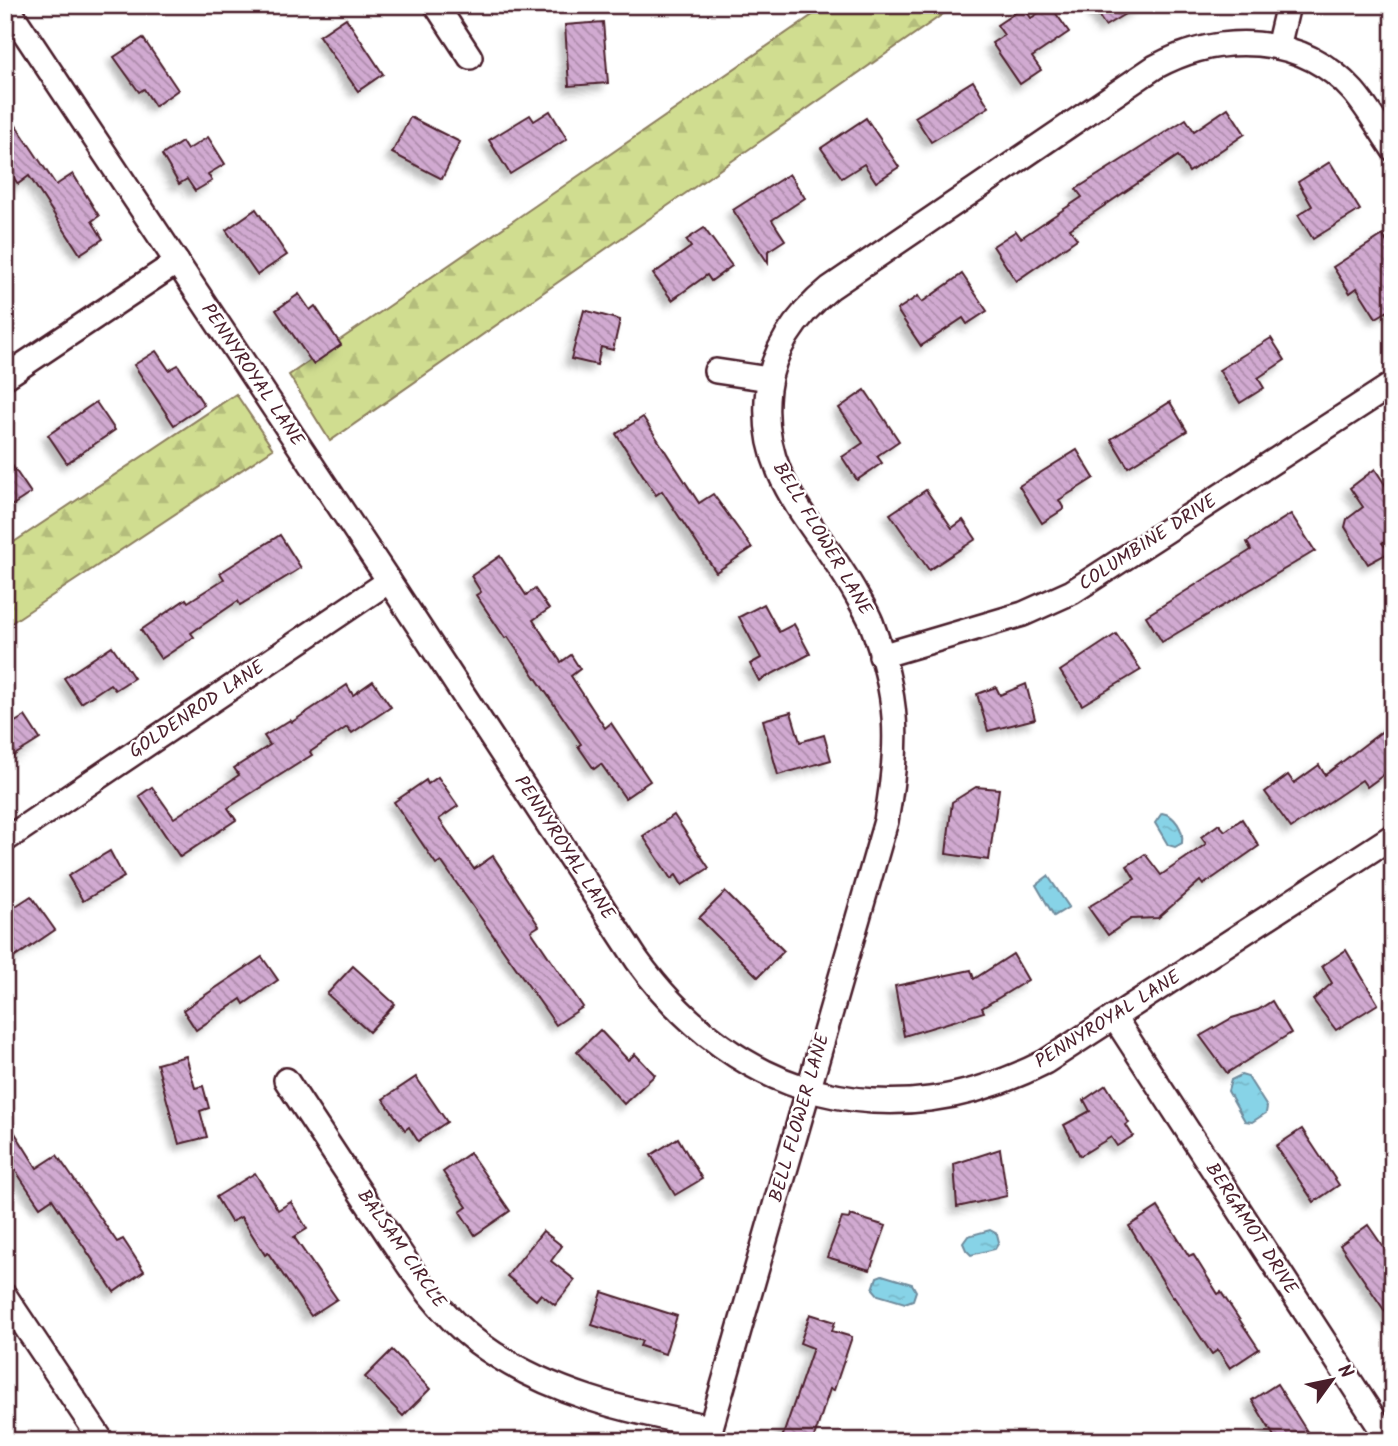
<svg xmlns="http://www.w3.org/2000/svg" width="1398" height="1446" font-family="Kalam,sans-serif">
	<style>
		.forest { fill: url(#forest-firs); stroke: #8d7e5e; stroke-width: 2 }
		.water { fill: url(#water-ripples); stroke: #6f8b9c; stroke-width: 2 }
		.building { fill: url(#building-back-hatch); stroke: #4a1f2b; stroke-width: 2; filter: url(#shadow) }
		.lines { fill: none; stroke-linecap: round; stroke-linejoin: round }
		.minor-casing { stroke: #4a1f2b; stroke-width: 28 }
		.minor { stroke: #fff; stroke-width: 23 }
		.labels { text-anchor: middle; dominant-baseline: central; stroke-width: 5; stroke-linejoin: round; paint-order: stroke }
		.street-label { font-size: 19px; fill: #4a1f2b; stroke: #fff }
	</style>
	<defs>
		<pattern id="forest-firs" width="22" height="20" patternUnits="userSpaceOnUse" patternTransform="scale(1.75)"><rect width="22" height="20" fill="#d0dd90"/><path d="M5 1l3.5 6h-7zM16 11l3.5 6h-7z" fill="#b4bd7c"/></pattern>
		<pattern id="water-ripples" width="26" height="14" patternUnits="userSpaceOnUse" patternTransform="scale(1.75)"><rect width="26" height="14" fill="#87d3e7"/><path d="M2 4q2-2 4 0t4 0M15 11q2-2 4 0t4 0" fill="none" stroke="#76b5c6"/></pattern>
		<pattern id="building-back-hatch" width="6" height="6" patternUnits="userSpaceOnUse" patternTransform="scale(1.75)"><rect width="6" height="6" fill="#d1aad1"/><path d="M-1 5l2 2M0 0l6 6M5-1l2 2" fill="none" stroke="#ac8aaa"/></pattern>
		<filter id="shadow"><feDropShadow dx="-6" dy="6" stdDeviation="3.5" flood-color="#0004"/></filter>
	</defs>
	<rect width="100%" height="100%" fill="#fff"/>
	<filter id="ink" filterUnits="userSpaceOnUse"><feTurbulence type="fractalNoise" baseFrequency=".0143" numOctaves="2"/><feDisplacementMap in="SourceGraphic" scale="14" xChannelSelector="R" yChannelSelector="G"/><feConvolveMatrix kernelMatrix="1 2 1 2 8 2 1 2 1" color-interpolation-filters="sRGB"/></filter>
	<g filter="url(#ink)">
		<g class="forest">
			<polygon points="827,5 956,5 330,441 289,375"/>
			<polygon points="236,394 273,449 5,627 5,548"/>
		</g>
		<g class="water">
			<path d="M1162,813C1175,815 1184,830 1182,843L1175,847L1168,845L1155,823Z"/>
			<polygon points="1048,876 1069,907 1054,916 1036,885"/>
			<polygon points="1241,1075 1248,1077 1267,1107 1266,1113 1252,1122 1245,1121 1228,1091 1231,1080"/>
			<polygon points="990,1230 997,1234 999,1242 995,1249 971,1255 966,1250 963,1243 968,1236"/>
			<polygon points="882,1275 912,1284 916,1291 913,1300 905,1303 878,1295 873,1289 877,1277"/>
		</g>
		<g class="building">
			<polygon points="1050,5 1069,32 1032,57 1041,70 1020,84 992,43 1004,35 997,25 1024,7 1031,18"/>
			<polygon points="1092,5 1140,5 1105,26"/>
			<polygon points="346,18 383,74 358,91 319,36"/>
			<polygon points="603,22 608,83 569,86 565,25"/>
			<polygon points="143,38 178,90 155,106 144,89 139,92 114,57"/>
			<polygon points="973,81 989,107 931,142 915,117"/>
			<polygon points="1228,108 1245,134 1189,172 1178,156 1070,229 1077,239 1016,281 993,246 1016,231 1021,238 1082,197 1076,189 1186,119 1194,131"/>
			<polygon points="5,109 56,185 73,174 99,216 92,221 103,239 80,254 29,176 18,184 5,165"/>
			<polygon points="550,111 567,139 510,174 489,140 530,115 534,121"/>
			<polygon points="410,117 460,142 442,179 392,153"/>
			<polygon points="866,118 899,167 876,182 864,164 842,178 821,148"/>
			<polygon points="208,137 225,164 208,174 212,181 195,191 187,179 179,184 162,155 182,142 187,150"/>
			<polygon points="1330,162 1360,210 1313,239 1298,215 1312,206 1298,182"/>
			<polygon points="789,174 805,198 772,220 785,240 768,251 768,263 733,210"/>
			<polygon points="256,209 287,255 257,275 226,230"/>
			<polygon points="704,228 732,266 711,281 707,275 672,300 653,274 691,247 686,240"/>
			<polygon points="1383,235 1393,254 1393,308 1376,318 1357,288 1350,293 1333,267"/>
			<polygon points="962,274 987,311 967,324 963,318 921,346 897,310 918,296 922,302"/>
			<polygon points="299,294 310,310 315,306 341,345 313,364 276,310"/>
			<polygon points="584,310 620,320 613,350 601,347 597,365 571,359"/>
			<polygon points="1271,338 1285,360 1258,378 1264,388 1240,403 1219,370"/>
			<polygon points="156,351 169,370 178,365 204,405 174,425 134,365"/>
			<polygon points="865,390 899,441 877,456 882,463 857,480 842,457 863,443 839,408"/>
			<polygon points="96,402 115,430 67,463 48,435"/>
			<polygon points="1170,402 1187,431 1128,467 1111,439"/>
			<polygon points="643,417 699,503 713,494 752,548 716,572 662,491 656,495 616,434"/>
			<polygon points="1077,450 1094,478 1059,500 1064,509 1042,523 1019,486"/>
			<polygon points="5,455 31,493 5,510"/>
			<polygon points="1375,469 1393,497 1393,536 1382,543 1390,552 1368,564 1345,527 1347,519 1363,507 1350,488"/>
			<polygon points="926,490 952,528 963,520 976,539 929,570 890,514"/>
			<polygon points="1291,514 1315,551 1162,642 1146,616 1251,550 1247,542"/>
			<polygon points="280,535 301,568 240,605 238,601 191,633 194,637 161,659 141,630 186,599 188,602 224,579 220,573"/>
			<polygon points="500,556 526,595 535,589 549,609 533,620 561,662 571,655 580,669 571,676 605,728 611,723 650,781 625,798 601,764 594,769 578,746 581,744 508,637 505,638 476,595 481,592 471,576"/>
			<polygon points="764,604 779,632 794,624 810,654 759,681 750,664 761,658 739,617"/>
			<polygon points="1116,634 1141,670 1082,705 1060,671"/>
			<polygon points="112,646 134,678 115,690 110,684 81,703 64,678"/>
			<polygon points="373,681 391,707 352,733 347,727 310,752 312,755 228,808 236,820 180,857 139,796 152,787 174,818 239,775 234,768 270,745 264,736 290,720 292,722 347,685 353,695"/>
			<polygon points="1026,684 1035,719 988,731 977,694 996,687 1000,695"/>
			<polygon points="791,712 800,742 824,735 831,760 778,775 763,720"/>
			<polygon points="25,716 40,739 5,761 5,728"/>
			<polygon points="1393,723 1393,768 1367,787 1362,780 1291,828 1265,792 1288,775 1294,783 1319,765 1325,775"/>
			<polygon points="438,777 458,806 439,819 474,869 493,856 539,926 531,931 583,1007 556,1025 441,861 436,864 394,802 426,780 428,784"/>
			<polygon points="976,787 999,789 989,860 946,854 952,802"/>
			<polygon points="674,815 709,868 682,885 676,875 671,879 643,836"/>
			<polygon points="1242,819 1259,846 1203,885 1200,881 1158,918 1131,919 1108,935 1088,907 1135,879 1127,866 1145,854 1161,875 1206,844 1201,837 1219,824 1225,831"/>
			<polygon points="110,851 124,877 83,901 68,876"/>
			<polygon points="725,892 784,951 758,977 699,918"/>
			<polygon points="31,896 55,930 12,959 5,949 5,929 12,925 5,913"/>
			<polygon points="1346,950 1378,1004 1336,1030 1313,1000 1332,983 1322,966"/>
			<polygon points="1013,954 1028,980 982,1008 984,1012 904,1036 895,986 971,970 974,979"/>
			<polygon points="262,957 278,980 244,1004 241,999 196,1030 183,1010"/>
			<polygon points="353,966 395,1004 369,1032 327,994"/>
			<polygon points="1272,1001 1291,1033 1227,1073 1200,1036 1232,1018 1258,1010"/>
			<polygon points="600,1030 628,1060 635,1054 655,1075 624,1104 577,1052"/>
			<polygon points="186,1056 195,1088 203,1086 209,1108 200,1111 207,1137 179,1144 157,1064"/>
			<polygon points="416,1077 447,1122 418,1141 409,1127 405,1130 383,1099"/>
			<polygon points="1106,1085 1129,1123 1126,1125 1133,1136 1117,1146 1111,1137 1080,1156 1064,1125 1090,1111 1084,1100"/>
			<polygon points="5,1117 37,1168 57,1155 117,1242 123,1239 144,1271 114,1292 52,1199 40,1207 5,1155"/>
			<polygon points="1302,1129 1339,1185 1314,1202 1276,1146"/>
			<polygon points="678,1138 702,1179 675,1195 651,1155"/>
			<polygon points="1000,1149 1007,1196 957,1207 954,1164"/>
			<polygon points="470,1153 510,1211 475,1235 460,1212 467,1207 443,1172"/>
			<polygon points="255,1173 278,1210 291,1202 307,1229 294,1237 337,1299 311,1316 268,1253 265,1255 241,1217 231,1222 216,1197"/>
			<polygon points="1158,1207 1189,1256 1193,1254 1218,1294 1221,1292 1259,1349 1230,1368 1218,1350 1212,1354 1174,1297 1173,1298 1129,1226"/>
			<polygon points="850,1215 886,1226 870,1270 827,1257 842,1218 849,1219"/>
			<polygon points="1368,1225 1393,1261 1393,1323 1340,1245"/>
			<polygon points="543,1231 562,1246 551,1261 575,1280 555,1305 541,1294 536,1300 507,1276"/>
			<polygon points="602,1292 677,1316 665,1354 640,1346 642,1341 592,1325"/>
			<polygon points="810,1314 835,1322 832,1331 852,1337 834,1390 830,1389 813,1441 781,1441 813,1348 800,1343"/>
			<polygon points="392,1350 430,1389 403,1416 365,1377"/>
			<polygon points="1277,1384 1313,1441 1277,1441 1252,1400"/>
		</g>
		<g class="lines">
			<defs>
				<g id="minor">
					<path d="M6,5L389,581L637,960C737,1099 891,1141 1045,1062L1393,836"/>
					<polyline points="436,5 470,57"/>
					<polyline points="1278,47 1288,5"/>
					<polyline points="716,371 769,379"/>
					<polyline points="5,377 177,262"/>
					<polyline points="881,656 1023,614 1072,592 1393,384"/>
					<polyline points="5,840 389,581"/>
					<polyline points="1114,1017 1389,1441"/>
					<path d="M286,1080C316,1126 347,1172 377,1218C407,1262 434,1310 477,1342C545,1393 629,1412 711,1427"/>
					<polyline points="5,1296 102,1441"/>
					<path d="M707,1441L886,821C900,743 899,696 871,622C867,612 861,603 856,594C816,522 757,480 768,389C773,347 797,315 830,288L1155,67C1219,32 1301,33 1353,91C1368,108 1380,130 1393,149"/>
				</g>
			</defs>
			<use href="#minor" class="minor-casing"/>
			<use href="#minor" class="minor"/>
		</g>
	</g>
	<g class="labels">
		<g class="street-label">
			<text transform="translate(252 375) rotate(56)">PENNYROYAL LANE</text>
			<text transform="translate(822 539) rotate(59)">BELL FLOWER LANE</text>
			<text transform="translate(1148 543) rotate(-33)">COLUMBINE DRIVE</text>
			<text transform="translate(197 710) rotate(-34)">GOLDENROD LANE</text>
			<text transform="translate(564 848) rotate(57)">PENNYROYAL LANE</text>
			<text transform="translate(1108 1020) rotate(-32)">PENNYROYAL LANE</text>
			<text transform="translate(800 1118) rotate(-74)">BELL FLOWER LANE</text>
			<text transform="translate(1251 1229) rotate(57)">BERGAMOT DRIVE</text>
			<text transform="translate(401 1249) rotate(55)">BALSAM CIRCLE</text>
		</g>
	</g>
	<rect width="1398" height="1446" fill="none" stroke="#fff" stroke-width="28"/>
	<rect x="14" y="14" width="1370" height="1418" fill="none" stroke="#4a1f2b" stroke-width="2.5" filter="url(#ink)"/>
	<g transform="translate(1332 1380) rotate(57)" stroke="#ffffff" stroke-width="5" paint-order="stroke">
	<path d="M0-5L12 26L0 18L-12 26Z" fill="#4a1f2b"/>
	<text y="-10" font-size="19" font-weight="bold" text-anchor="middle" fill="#4a1f2b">N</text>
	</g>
</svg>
